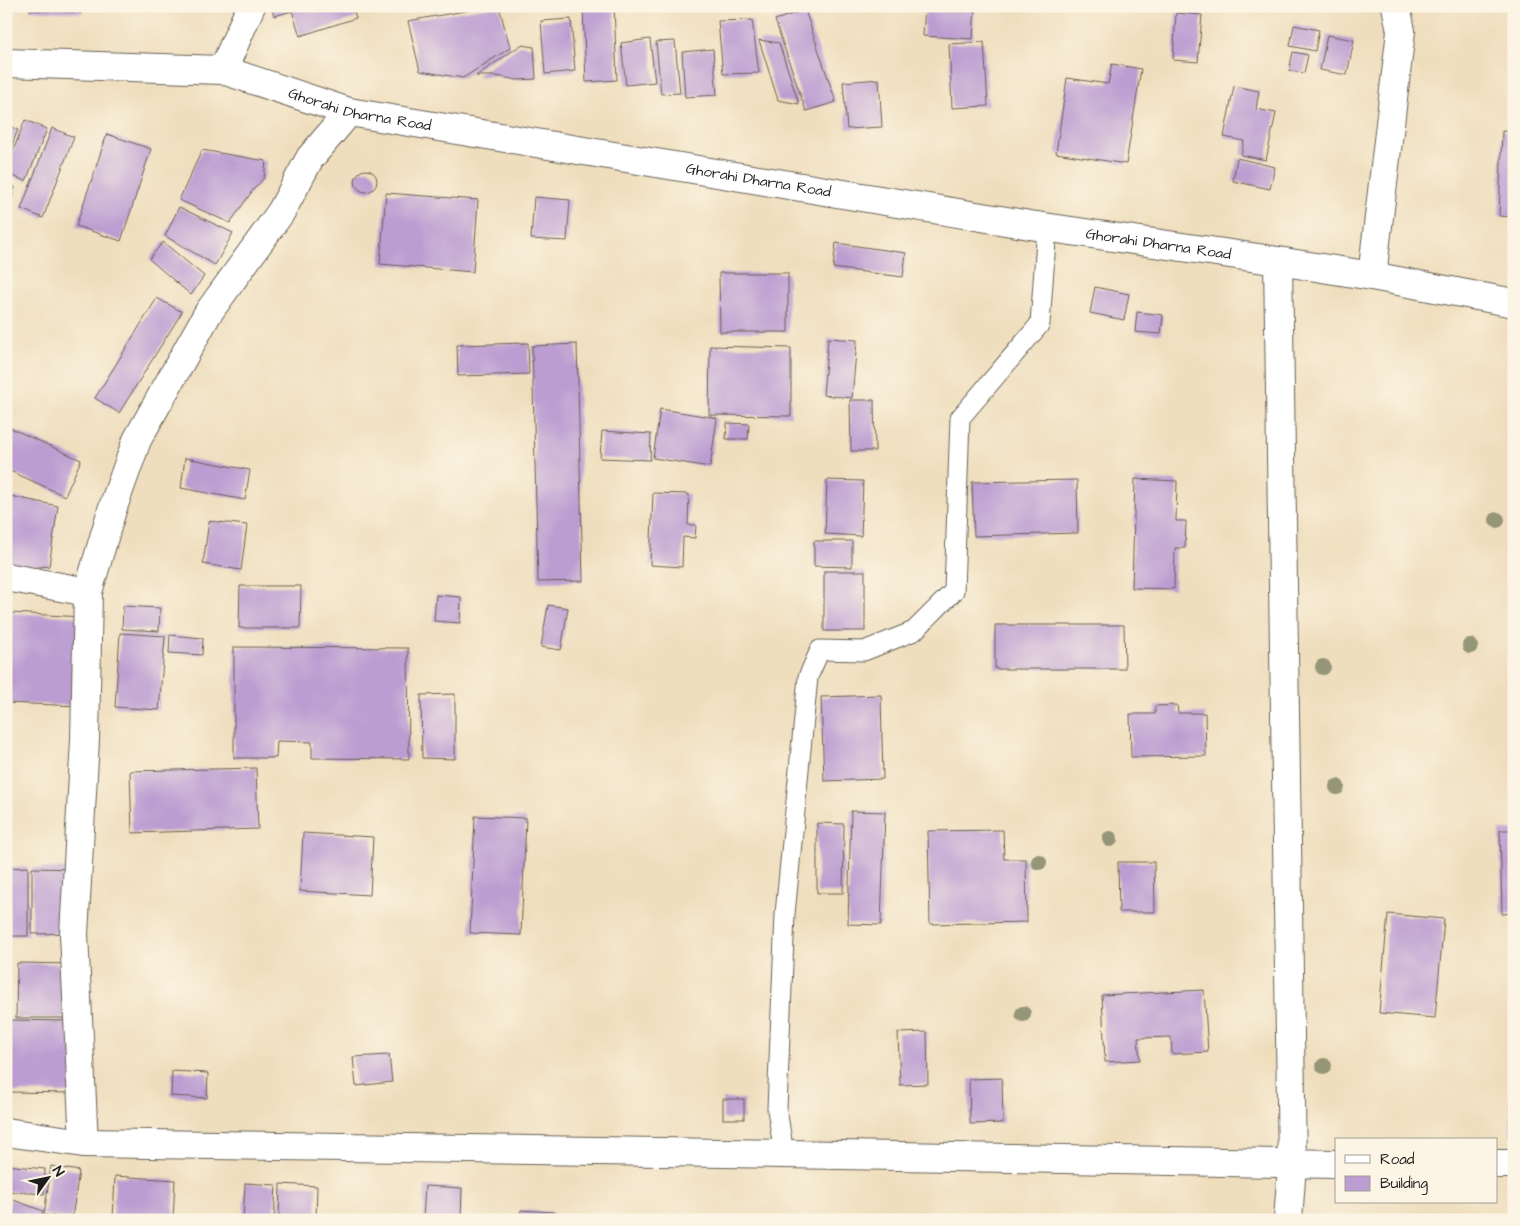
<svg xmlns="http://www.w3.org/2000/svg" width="1520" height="1226" font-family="'Architects Daughter',sans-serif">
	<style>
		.building { fill: #bb9dd1 }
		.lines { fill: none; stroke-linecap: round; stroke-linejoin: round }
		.service-casing { stroke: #666054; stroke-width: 21 }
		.minor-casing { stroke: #666054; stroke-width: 30 }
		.service { stroke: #fff; stroke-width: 19 }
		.minor { stroke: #fff; stroke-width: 28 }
		.tree { fill: #959678 }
		.labels { text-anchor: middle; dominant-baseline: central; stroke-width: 5; stroke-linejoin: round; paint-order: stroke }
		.street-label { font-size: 15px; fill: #1c1c1c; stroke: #fcf5e5 }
	</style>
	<rect width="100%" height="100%" fill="#fcf5e5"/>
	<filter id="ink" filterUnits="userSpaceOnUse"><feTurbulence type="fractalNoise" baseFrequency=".02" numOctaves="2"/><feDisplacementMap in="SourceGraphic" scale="10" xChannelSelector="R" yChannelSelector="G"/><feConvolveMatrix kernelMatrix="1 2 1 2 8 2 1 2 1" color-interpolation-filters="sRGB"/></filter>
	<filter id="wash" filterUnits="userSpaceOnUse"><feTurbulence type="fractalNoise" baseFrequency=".0096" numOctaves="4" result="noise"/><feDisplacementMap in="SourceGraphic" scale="20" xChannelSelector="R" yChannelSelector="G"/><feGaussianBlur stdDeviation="1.12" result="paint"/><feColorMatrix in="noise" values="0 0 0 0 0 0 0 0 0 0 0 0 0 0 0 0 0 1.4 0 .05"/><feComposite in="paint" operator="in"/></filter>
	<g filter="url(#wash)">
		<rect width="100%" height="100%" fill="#efdebd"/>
		<g id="blocks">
			<g class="building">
				<polygon points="30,6 82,6 82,13 30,10"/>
				<polygon points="271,6 352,6 356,18 300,36 292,11 274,16"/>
				<polygon points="493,6 499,6 510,48 463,78 420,71 408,21"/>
				<polygon points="614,6 617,80 586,82 583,7"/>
				<polygon points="925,6 975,6 973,39 923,36"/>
				<polygon points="805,10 836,102 806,111 775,20"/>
				<polygon points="1176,13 1202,15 1198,62 1173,60"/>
				<polygon points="571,19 575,71 545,74 541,21"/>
				<polygon points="752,20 759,73 723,74 718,21"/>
				<polygon points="1294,25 1319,30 1315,51 1290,46"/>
				<polygon points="1327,35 1354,40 1347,75 1320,70"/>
				<polygon points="650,39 655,82 626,85 621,43"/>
				<polygon points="759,40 779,43 799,104 778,100"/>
				<polygon points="675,41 680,93 661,94 656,42"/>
				<polygon points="984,42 988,106 952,108 949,44"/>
				<polygon points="521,45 534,47 536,79 517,80 496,76 476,76"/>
				<polygon points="713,49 717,95 685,97 682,52"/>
				<polygon points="1293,52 1308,55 1304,73 1289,71"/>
				<polygon points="1112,64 1141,69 1126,164 1056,153 1067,78 1108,84"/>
				<polygon points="879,79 882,127 847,129 843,82"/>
				<polygon points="1234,86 1259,91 1256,109 1276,113 1266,160 1241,155 1244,141 1224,137"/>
				<polygon points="25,120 47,129 26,181 6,174 6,169"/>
				<polygon points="6,125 18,130 6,159"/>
				<polygon points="52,128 74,137 43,218 21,209"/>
				<polygon points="1502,131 1514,132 1514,217 1499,216"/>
				<polygon points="107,134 151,149 121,241 76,226"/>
				<polygon points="202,150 266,161 264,178 253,190 230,223 179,200"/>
				<polygon points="1237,158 1275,167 1270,189 1233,181"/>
				<circle cx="366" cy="181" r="11"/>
				<polygon points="6,184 15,187 7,216 6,216"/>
				<polygon points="386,193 478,200 473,272 380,264"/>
				<polygon points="534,197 570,200 567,241 531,239"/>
				<polygon points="179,207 233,233 215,265 165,236"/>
				<polygon points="163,242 204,276 191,295 149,259"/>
				<polygon points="836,243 906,253 903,277 833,268"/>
				<polygon points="719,273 788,273 788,332 720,332"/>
				<polygon points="1095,287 1129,294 1124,320 1090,313"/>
				<polygon points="157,298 182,312 119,413 95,398"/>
				<polygon points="1137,312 1163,315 1161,334 1135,332"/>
				<polygon points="828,338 857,340 852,398 823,395"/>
				<polygon points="528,343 529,374 458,376 457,345"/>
				<polygon points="577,344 583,581 538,582 532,346"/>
				<polygon points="710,346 791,348 791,416 709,415"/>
				<polygon points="850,400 874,400 875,451 851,451"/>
				<polygon points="660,409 717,418 710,467 653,458"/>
				<polygon points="727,423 749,424 748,439 726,439"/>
				<polygon points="6,426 81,460 65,496 6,469"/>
				<polygon points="602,431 651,434 650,460 600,458"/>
				<polygon points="185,458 250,470 245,500 181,488"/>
				<polygon points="1135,479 1177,481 1176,521 1186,521 1185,548 1175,548 1174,589 1132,588"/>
				<polygon points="827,480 863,481 861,536 825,534"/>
				<polygon points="1077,480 1078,533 974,536 972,482"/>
				<polygon points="653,493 689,494 688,525 696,525 695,538 683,537 682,567 650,565"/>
				<polygon points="10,496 58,506 49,566 21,569 6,567 6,510"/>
				<polygon points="209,521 247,525 241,570 203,564"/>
				<polygon points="814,541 852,541 852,567 814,566"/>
				<rect x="824" y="571" width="41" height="60"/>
				<polygon points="240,586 301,586 300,628 239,628"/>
				<polygon points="436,595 461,597 460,623 434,621"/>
				<polygon points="548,605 568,608 561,650 541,647"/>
				<polygon points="123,606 160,608 159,631 122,629"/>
				<polygon points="11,613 83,617 80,706 7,703"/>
				<polygon points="995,625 1124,625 1125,669 995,669"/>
				<polygon points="120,633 165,636 159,710 115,707"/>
				<polygon points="170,635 203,638 202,655 169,653"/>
				<polygon points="234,647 408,648 409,759 312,758 312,742 277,741 276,758 234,758"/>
				<polygon points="455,694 455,759 422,758 421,695"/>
				<polygon points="881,695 883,779 824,781 821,697"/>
				<polygon points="1177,705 1178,713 1205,713 1206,756 1131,757 1130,714 1155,714 1155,706"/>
				<polygon points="256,768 258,829 132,833 130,771"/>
				<polygon points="851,811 885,812 881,925 848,924"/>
				<polygon points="475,816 526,818 521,935 470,933"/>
				<polygon points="817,823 844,824 843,893 817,893"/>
				<polygon points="1003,830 1004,859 1026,859 1027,922 930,924 928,831"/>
				<polygon points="1500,830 1514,830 1514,913 1502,914"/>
				<polygon points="303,833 373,837 370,895 300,891"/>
				<polygon points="1118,862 1154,862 1155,912 1119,912"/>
				<polygon points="28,867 28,936 10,936 9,868"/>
				<polygon points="32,868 80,869 80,933 32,934"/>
				<polygon points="1388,914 1444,919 1435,1018 1379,1013"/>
				<polygon points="17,963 74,964 73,1018 16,1018"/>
				<polygon points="1204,990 1208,1052 1172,1054 1171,1037 1138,1038 1140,1060 1105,1062 1102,995"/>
				<polygon points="6,1020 75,1021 74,1093 6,1092"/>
				<polygon points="927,1032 928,1084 900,1085 898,1033"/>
				<polygon points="389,1055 392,1082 356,1086 353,1057"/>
				<polygon points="172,1071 208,1073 207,1098 171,1096"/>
				<polygon points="1002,1078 1003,1123 970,1124 969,1079"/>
				<polygon points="1511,1095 1514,1095 1514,1135 1510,1135"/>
				<rect x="723" y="1099" width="21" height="20"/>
				<polygon points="6,1165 45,1169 44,1194 6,1191"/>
				<polygon points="51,1166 79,1171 72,1219 44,1215"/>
				<polygon points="115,1176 175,1180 173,1220 113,1220"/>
				<polygon points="245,1183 276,1185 274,1220 243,1220"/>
				<polygon points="280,1184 317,1186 316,1220 279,1220"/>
				<polygon points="425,1186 462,1188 461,1220 423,1220"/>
				<polygon points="11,1199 43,1211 40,1220 6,1220 6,1212"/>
				<polygon points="521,1210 553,1212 553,1220 520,1220"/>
			</g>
		</g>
	</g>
	<g filter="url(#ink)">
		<use href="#blocks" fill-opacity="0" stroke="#666054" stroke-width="1"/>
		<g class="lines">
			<defs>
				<polyline id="service" points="784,1154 777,1109 785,914 808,677 820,650 864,651 914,631 954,591 960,418 1040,324 1047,227"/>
				<g id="minor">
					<path id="s1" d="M6,63L223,70L349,112L1030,225L1278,261L1372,276L1514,303"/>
					<polyline points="223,70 251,6"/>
					<polyline points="1278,261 1292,1165 1288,1220"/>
					<polyline points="1372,276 1401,31 1396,6"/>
					<polyline points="6,577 88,592"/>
					<polyline points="6,1132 84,1143 784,1154 1336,1164"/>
					<polyline points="84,1143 74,934 85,740 88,592 112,510 137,440 208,313 281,212 310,158 349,112"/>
					<polyline points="1496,1164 1514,1164"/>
				</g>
			</defs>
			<use href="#service" class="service-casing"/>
			<use href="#minor" class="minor-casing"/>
			<use href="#service" class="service"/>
			<use href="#minor" class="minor"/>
		</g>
		<g class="tree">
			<circle cx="1497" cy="520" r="8"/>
			<circle cx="1470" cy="646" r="8"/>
			<circle cx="1323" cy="667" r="8"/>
			<circle cx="1337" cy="787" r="8"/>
			<circle cx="1110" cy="839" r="8"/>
			<circle cx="1039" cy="862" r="8"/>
			<circle cx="1023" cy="1014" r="8"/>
			<circle cx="1324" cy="1066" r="8"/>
		</g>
	</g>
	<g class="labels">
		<g class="street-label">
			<text stroke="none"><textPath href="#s1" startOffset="360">Ghorahi Dharna Road</textPath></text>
			<text stroke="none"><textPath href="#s1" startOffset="765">Ghorahi Dharna Road</textPath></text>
			<text stroke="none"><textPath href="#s1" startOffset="1170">Ghorahi Dharna Road</textPath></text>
		</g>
	</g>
	<rect width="1520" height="1226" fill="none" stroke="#fcf5e5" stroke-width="25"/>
	<rect x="1335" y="1138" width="162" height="65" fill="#fcf5e5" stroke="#a29e95"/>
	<rect x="1345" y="1155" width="25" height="8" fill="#ffffff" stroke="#a29e95"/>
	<text x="1380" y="1164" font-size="15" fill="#1c1c1c">Road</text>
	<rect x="1345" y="1176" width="25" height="15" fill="#bb9dd1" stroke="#a29e95"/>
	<text x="1380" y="1188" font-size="15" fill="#1c1c1c">Building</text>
	<g transform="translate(48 1178) rotate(57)" stroke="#fcf5e5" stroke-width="4" paint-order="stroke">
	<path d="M0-4L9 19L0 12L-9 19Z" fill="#1c1c1c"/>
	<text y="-8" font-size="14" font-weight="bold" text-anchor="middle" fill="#1c1c1c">N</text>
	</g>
</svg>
